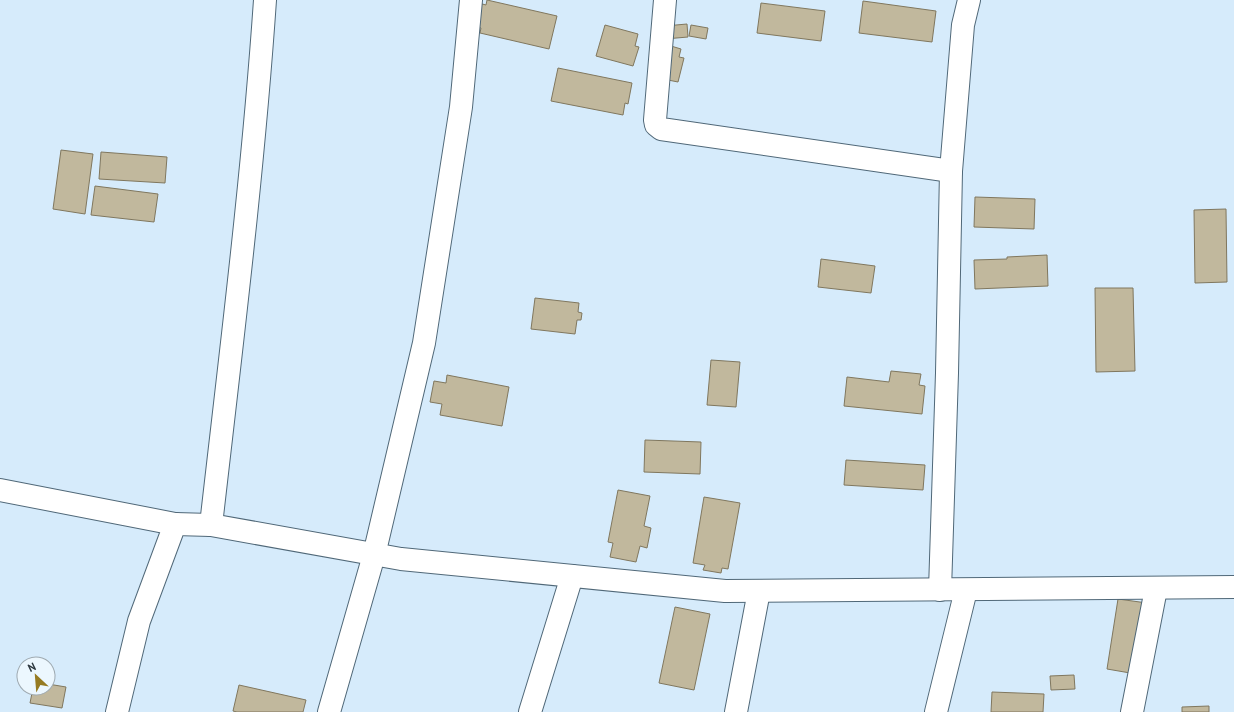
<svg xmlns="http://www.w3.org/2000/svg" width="1234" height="712" font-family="'PT Sans',sans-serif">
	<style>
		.building { fill: #c1b89d; stroke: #80775e }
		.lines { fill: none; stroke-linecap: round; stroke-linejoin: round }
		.street-casing { stroke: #506878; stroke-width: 24 }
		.street { stroke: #fff; stroke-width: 22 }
	</style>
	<rect width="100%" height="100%" fill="#d6ebfb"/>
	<g class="building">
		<polygon points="487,0 557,16 549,49 480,33 481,28 470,25 475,2 486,5"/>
		<polygon points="863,1 936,11 932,42 859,33"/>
		<polygon points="761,3 825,11 821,41 757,33"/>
		<polygon points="687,24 688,37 665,39 665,26"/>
		<polygon points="605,25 638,34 635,46 639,47 633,66 596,56"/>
		<polygon points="691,25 708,28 706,39 689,36"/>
		<polygon points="671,46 681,49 679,57 684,58 678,82 663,79"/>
		<polygon points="558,68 632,83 628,104 625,103 623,115 551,101"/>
		<polygon points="61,150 93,154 85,214 53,209"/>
		<polygon points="101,152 167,157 165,183 99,179"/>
		<polygon points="95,186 158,194 154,222 91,215"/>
		<polygon points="975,197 1035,199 1034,229 974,227"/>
		<polygon points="1226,209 1227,282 1195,283 1194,210"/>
		<polygon points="1047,255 1048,286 975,289 974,260 1007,259 1007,257"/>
		<polygon points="821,259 875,266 871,293 818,287"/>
		<polygon points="1095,288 1133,288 1135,371 1096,372"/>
		<polygon points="535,298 579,303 578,312 582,313 581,320 577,320 575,334 531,329"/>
		<polygon points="711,360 740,362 736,407 707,405"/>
		<polygon points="891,371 921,374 919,385 925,386 922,414 844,406 847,377 889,382"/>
		<polygon points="447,375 509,387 502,426 440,415 442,404 430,402 434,381 446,383"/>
		<polygon points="645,440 701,442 700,474 644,472"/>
		<polygon points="846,460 925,465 923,490 844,485"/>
		<polygon points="618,490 650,496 644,526 651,528 647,548 640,546 636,562 610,557 613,543 608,542"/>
		<polygon points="704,497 740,503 728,569 722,568 721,573 703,570 705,565 693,563"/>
		<polygon points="1118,599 1147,603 1136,674 1107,669"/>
		<polygon points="675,607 710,614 694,690 659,683"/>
		<polygon points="1074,675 1075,689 1051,690 1050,676"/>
		<polygon points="48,684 66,687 62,708 30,703 33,688 48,688"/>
		<polygon points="239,685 306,700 303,712 237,712 233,711"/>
		<polygon points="992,692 1044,694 1043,712 991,712"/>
		<polygon points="1209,706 1209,712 1182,712 1182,707"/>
	</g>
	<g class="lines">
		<defs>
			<g id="street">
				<polyline points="665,0 655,120 656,125 661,129 951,171"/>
				<polyline points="0,490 175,524"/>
				<path d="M211,525C231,350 253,175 265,0"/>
				<polyline points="940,590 947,373 951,171 963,25 969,0"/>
				<polyline points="117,712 139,621 175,524 211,525 401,559 725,591 1234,587"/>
				<polyline points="329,712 374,555 424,343 461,107 471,0"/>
				<polyline points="530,712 572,576"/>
				<polyline points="736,712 759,591"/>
				<polyline points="936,712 966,590"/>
				<polyline points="1132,712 1156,589"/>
			</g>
		</defs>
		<use href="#street" class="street-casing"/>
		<use href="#street" class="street"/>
	</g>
	<g transform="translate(36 676) rotate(334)"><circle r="19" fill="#ecf7fe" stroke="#9faab1"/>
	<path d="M0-3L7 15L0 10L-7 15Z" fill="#967b22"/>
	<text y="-6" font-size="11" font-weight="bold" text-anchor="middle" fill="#2b363d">N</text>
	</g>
</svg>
